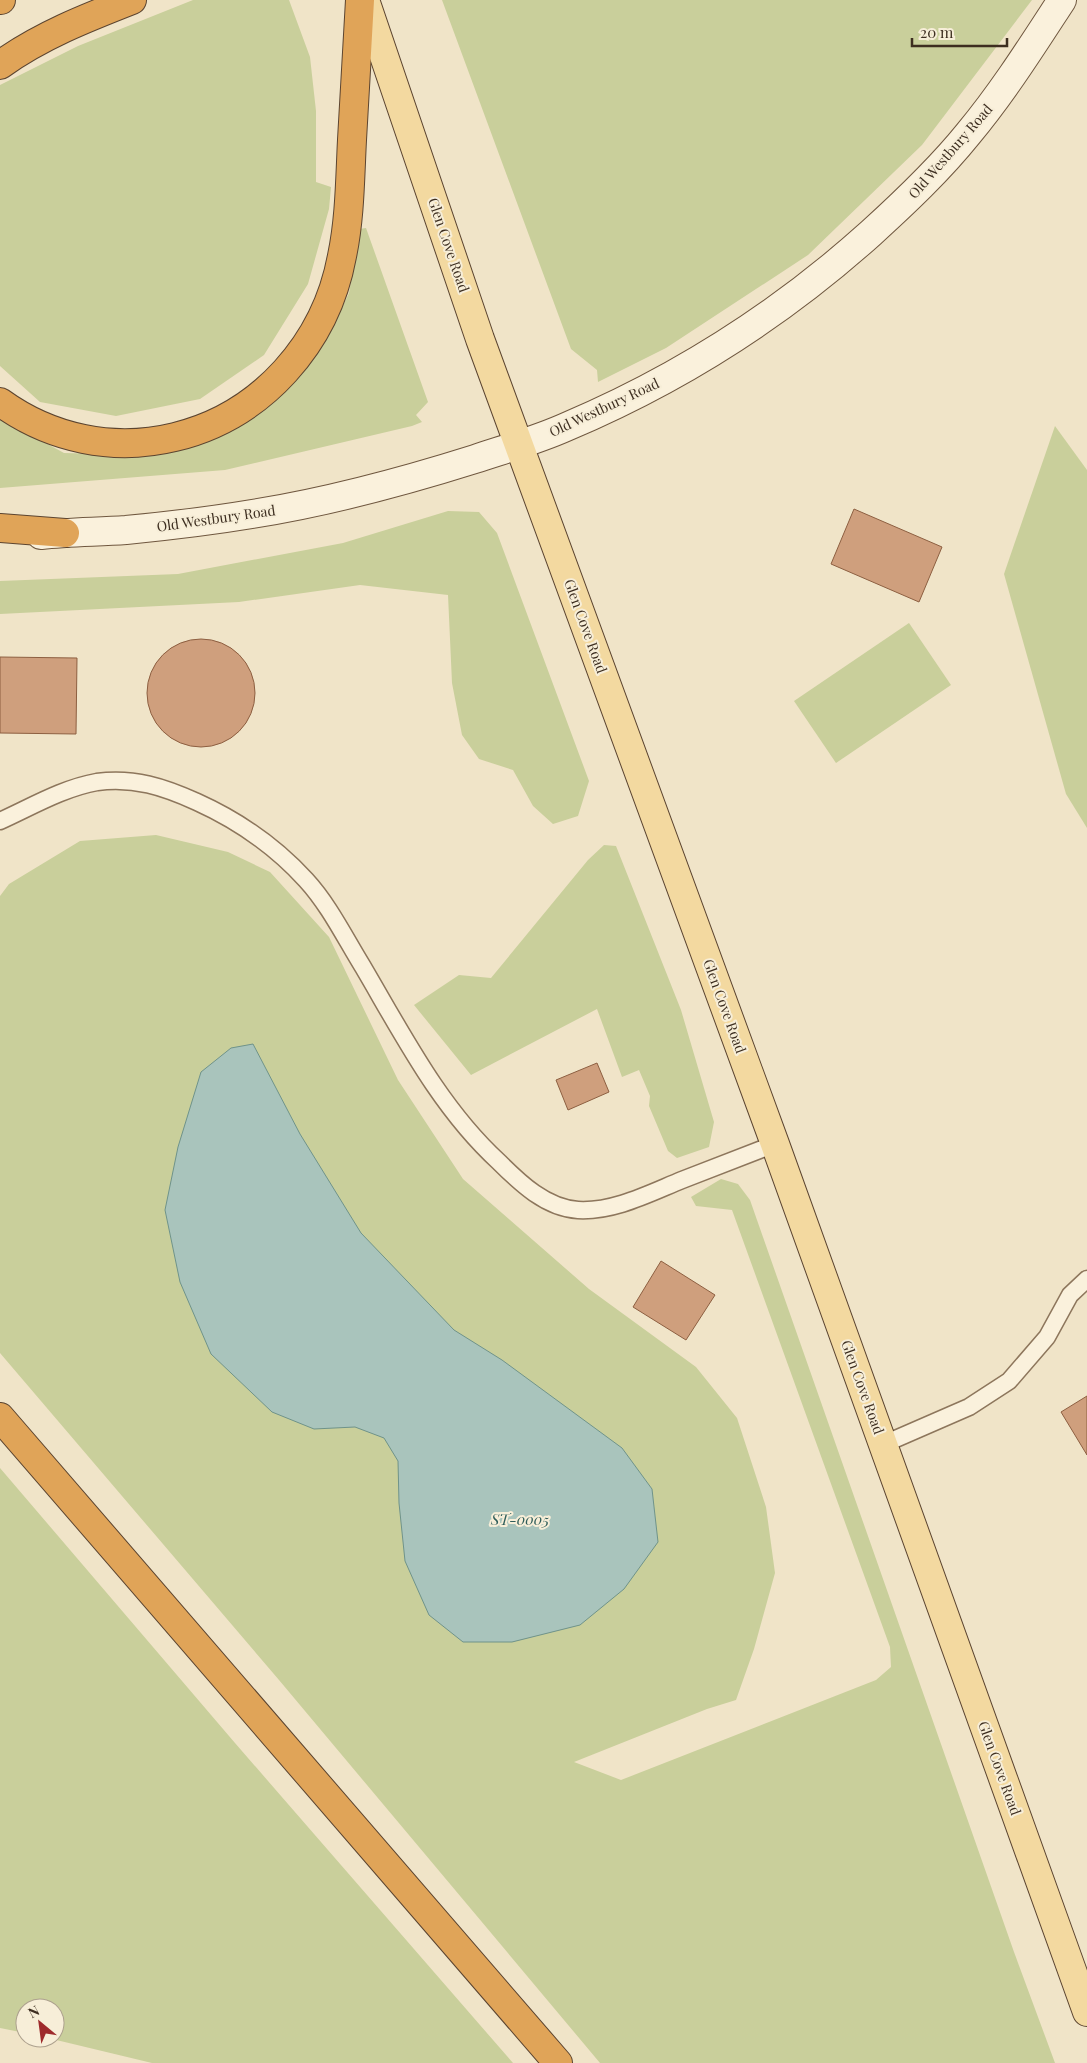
<svg xmlns="http://www.w3.org/2000/svg" width="1087" height="2063" font-family="'Playfair Display',serif">
	<style>
		.green { fill: #c9cf9b }
		.water { fill: #a9c4bc; stroke: #6f938a }
		.building { fill: #cf9f7d; stroke: #8d5f41 }
		.lines { fill: none; stroke-linecap: round; stroke-linejoin: round }
		.lane-casing { stroke: #8d765c; stroke-width: 19 }
		.secondary-casing { stroke: #6f573f; stroke-width: 30 }
		.primary-casing { stroke: #5b4430; stroke-width: 30 }
		.highway-casing { stroke: #5b4430; stroke-width: 30 }
		.lane { stroke: #faf1dc; stroke-width: 16 }
		.secondary { stroke: #faf1dc; stroke-width: 28 }
		.primary { stroke: #f3d9a0; stroke-width: 28 }
		.highway { stroke: #e0a458; stroke-width: 28 }
		.labels { text-anchor: middle; dominant-baseline: central; stroke-width: 4; stroke-linejoin: round; paint-order: stroke }
		.street-label { font-size: 14px; fill: #3d2e20; stroke: #f7eed8 }
		.water-label { font-size: 15px; font-style: italic; fill: #2f5d5a; stroke: #f7eed8 }
	</style>
	<rect width="100%" height="100%" fill="#f0e4c8"/>
	<g class="green">
		<polygon points="193,0 289,0 310,57 316,111 316,182 331,187 329,209 308,284 264,355 200,399 116,416 40,402 0,366 0,85 78,46"/>
		<polygon points="442,0 1032,0 922,145 808,255 666,348 598,382 597,370 571,349"/>
		<polygon points="366,228 428,402 416,415 422,422 412,426 225,470 0,488 0,418 64,453 153,455 219,436 286,390 327,338 349,293 359,229"/>
		<polygon points="1055,426 1087,470 1087,828 1066,794 1004,574"/>
		<polygon points="448,511 479,512 497,533 589,781 578,816 553,824 533,806 513,770 479,759 462,735 452,683 448,595 360,585 239,602 0,614 0,581 178,574 343,543"/>
		<polygon points="909,623 951,685 836,763 794,701"/>
		<polygon points="156,835 228,852 270,872 329,937 398,1080 463,1179 589,1289 696,1367 737,1418 766,1507 775,1573 754,1649 736,1700 707,1709 574,1762 621,1780 876,1680 891,1667 890,1647 732,1210 696,1206 691,1197 721,1179 738,1184 750,1200 1014,1952 1055,2063 600,2063 279,1680 0,1353 0,896 9,884 80,841"/>
		<polygon points="604,845 616,846 681,1010 714,1122 709,1147 677,1158 668,1151 649,1106 650,1096 639,1070 622,1077 597,1009 471,1075 414,1005 459,975 491,978 588,860"/>
		<polygon points="0,1468 235,1743 513,2063 152,2063 48,2038 55,2038 55,2008 25,2008 25,2033 0,2028"/>
	</g>
	<polygon class="water" points="253,1044 300,1134 361,1233 454,1330 502,1360 622,1448 652,1489 658,1542 624,1589 580,1625 512,1642 463,1642 429,1615 405,1561 399,1503 398,1461 384,1438 355,1427 314,1429 272,1412 211,1354 180,1282 165,1210 178,1147 201,1072 231,1048"/>
	<g class="building">
		<polygon points="854,509 942,547 919,602 831,564"/>
		<circle cx="201" cy="693" r="54"/>
		<polygon points="0,657 77,658 76,734 0,733"/>
		<polygon points="597,1063 609,1092 568,1110 556,1080"/>
		<polygon points="661,1261 715,1295 686,1340 633,1307"/>
		<polygon points="1087,1396 1087,1455 1061,1412"/>
	</g>
	<g class="lines">
		<defs>
			<g id="lane">
				<path d="M0,821C31,807 63,788 97,782C134,777 164,787 197,802C239,821 275,846 306,880C329,905 345,938 363,967C403,1035 440,1108 499,1162C520,1183 546,1208 578,1210C614,1212 650,1193 682,1180C713,1168 744,1156 775,1144"/>
				<polyline points="884,1444 969,1407 1009,1381 1047,1337 1070,1295 1087,1279"/>
			</g>
			<path id="secondary" d="M41,535C69,532 98,532 126,530C168,526 210,521 252,514C328,502 402,482 475,459C505,449 537,440 566,427C677,380 781,314 871,233C905,202 939,170 968,134C1003,92 1032,46 1062,0"/>
			<polyline id="primary" points="365,0 480,339 775,1144 1087,2012"/>
			<g id="highway">
				<polyline points="0,0 1,0"/>
				<path d="M0,65C40,36 86,18 132,0"/>
				<path d="M0,402C51,439 114,452 175,437C262,416 326,343 342,256C350,218 350,178 352,140C355,93 357,47 360,0"/>
				<polyline points="0,528 65,533"/>
				<polyline points="0,1417 558,2063"/>
			</g>
		</defs>
		<use href="#lane" class="lane-casing"/>
		<use href="#secondary" class="secondary-casing"/>
		<use href="#primary" class="primary-casing"/>
		<use href="#highway" class="highway-casing"/>
		<use href="#lane" class="lane"/>
		<use href="#secondary" class="secondary"/>
		<use href="#primary" class="primary"/>
		<use href="#highway" class="highway"/>
	</g>
	<g class="labels">
		<g class="street-label">
			<text transform="translate(950 151) rotate(-49)">Old Westbury Road</text>
			<text transform="translate(449 245) rotate(71)">Glen Cove Road</text>
			<text transform="translate(604 407) rotate(-25)">Old Westbury Road</text>
			<text transform="translate(216 518) rotate(-8)">Old Westbury Road</text>
			<text transform="translate(586 626) rotate(70)">Glen Cove Road</text>
			<text transform="translate(725 1006) rotate(70)">Glen Cove Road</text>
			<text transform="translate(863 1387) rotate(70)">Glen Cove Road</text>
			<text transform="translate(1000 1768) rotate(70)">Glen Cove Road</text>
		</g>
		<g class="water-label">
			<text x="520" y="1519">ST-0005</text>
		</g>
	</g>
	<g transform="translate(40 2023) rotate(331)"><circle r="24" fill="#f7eed8" stroke="#ada18e"/>
	<path d="M0-4L9 19L0 12L-9 19Z" fill="#9e2a2b"/>
	<text y="-8" font-size="14" font-weight="bold" text-anchor="middle" fill="#3d2e20">N</text>
	</g>
	<path d="M912 38v8h95v-8" fill="none" stroke="#3d2e20" stroke-width="2.5"/>
	<text x="920" y="38" font-size="15" fill="#3d2e20" stroke="#f7eed8" stroke-width="4" paint-order="stroke">20 m</text>
</svg>
